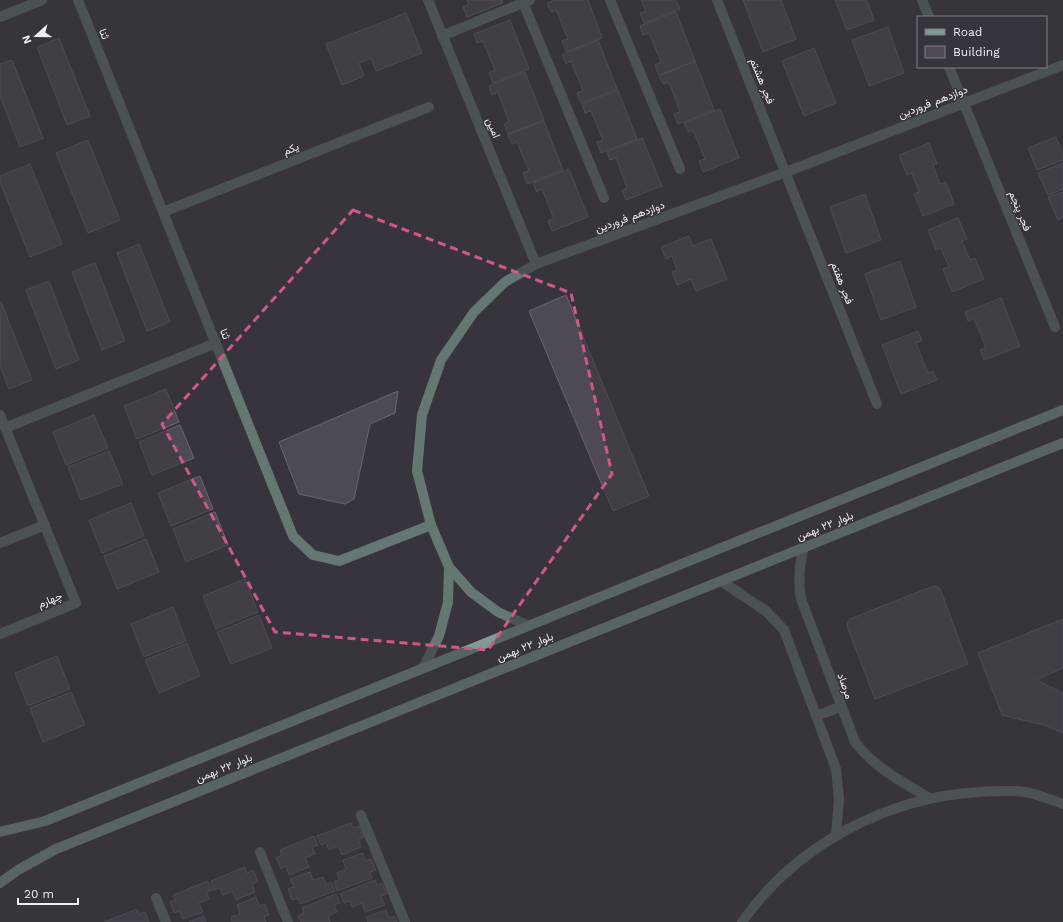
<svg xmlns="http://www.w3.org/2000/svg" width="1063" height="922" font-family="'Work Sans',Vazirmatn,sans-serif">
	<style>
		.building { fill: #4e4953; stroke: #6a6570 }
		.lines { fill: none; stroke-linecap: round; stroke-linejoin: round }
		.minor { stroke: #657772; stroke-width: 10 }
		.tertiary { stroke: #657772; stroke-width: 10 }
		.secondary { stroke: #7f9b93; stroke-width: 10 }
		.marked { fill: none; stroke: #d05889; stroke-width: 3; stroke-dasharray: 8 5; stroke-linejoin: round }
		.labels { text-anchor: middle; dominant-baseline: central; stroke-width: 3; stroke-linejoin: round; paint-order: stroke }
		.street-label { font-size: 11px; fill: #f0edf3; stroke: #38343d }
	</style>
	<rect width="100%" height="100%" fill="#38343d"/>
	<g class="building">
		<polygon points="467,0 502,0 503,3 467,17 463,7 469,4"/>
		<polygon points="555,0 588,0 602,38 566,52 562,41 568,39 556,10 551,12 547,3"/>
		<polygon points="641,0 676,0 680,9 644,23 640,13 646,11"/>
		<polygon points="743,0 781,0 796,39 763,52"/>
		<polygon points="835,0 867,0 874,20 847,30"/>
		<polygon points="676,12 695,61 659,75 655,65 661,62 649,33 643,35 640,26"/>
		<polygon points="406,13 422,53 376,71 371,58 359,63 364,76 342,85 326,44"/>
		<polygon points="510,20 529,69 493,83 489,73 495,70 483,41 477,43 474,34"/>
		<polygon points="888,27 904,73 869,86 852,40"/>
		<polygon points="59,38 90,116 67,125 37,47"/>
		<polygon points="598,40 617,89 581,103 577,93 583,91 571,61 566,64 562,55"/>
		<polygon points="814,48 836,103 804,116 782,61"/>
		<polygon points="12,60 43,138 20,147 0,96 0,64"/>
		<polygon points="695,61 714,110 678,124 674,114 680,112 669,82 663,84 659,76"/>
		<polygon points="525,72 544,120 508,134 504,124 509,122 498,92 492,95 489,86"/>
		<polygon points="618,90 637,139 601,153 597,142 603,140 591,111 585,113 582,104"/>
		<polygon points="720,109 739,158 703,172 699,161 705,159 693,130 688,132 684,123"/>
		<polygon points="544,121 563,170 527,184 523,173 529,171 517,142 512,144 508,135"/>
		<polygon points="1056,137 1063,154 1063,160 1037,170 1028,148"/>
		<polygon points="642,138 662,186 626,200 622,190 627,188 616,158 610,160 607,152"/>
		<polygon points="88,140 120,220 88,233 56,153"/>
		<polygon points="929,143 937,164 933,165 940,184 946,182 954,204 923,216 914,194 919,192 912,173 907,175 899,155"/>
		<polygon points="1063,163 1063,189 1048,195 1038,173"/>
		<polygon points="30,164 62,244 30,257 0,182 0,176"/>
		<polygon points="569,169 588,217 552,231 548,221 554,219 542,189 537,192 533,183"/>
		<polygon points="1063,192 1063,217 1058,220 1048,197"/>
		<polygon points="865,194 881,240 846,253 830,207"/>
		<polygon points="958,218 967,239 962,241 970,260 975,258 984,279 952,292 943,269 949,267 941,248 936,250 928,230"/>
		<polygon points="689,236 693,246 711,239 727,279 696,291 691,279 677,285 672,272 677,270 672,256 666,259 661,247"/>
		<polygon points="139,244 170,322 147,331 117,253"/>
		<polygon points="900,261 916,307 881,320 865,274"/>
		<polygon points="95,263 125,341 102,350 72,272"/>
		<polygon points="49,281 79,360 56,369 26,290"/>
		<polygon points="566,295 649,496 613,511 529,311"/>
		<polygon points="1001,298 1020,346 984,360 980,350 986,348 974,318 968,321 965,312"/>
		<polygon points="1,302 32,380 9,389 0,366"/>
		<polygon points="918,331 922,341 916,343 928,373 933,371 937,380 901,394 882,345"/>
		<polygon points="166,389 179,422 137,439 124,406"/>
		<polygon points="398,391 395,413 370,424 354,499 345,504 299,494 279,442"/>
		<polygon points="94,415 108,448 66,465 53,432"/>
		<polygon points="180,425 194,458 152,475 139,442"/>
		<polygon points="109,451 123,484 81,500 68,467"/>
		<polygon points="200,476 213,509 171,526 158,493"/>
		<polygon points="131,503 144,536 102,553 89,520"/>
		<polygon points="215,512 228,545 186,562 173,529"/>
		<polygon points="146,539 159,572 117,589 104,556"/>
		<polygon points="245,579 258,612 216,629 203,596"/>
		<polygon points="933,586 938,587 941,591 968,664 875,699 847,626 848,622 850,619"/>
		<polygon points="173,607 186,641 144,657 131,624"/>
		<polygon points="259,615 272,648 231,664 217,632"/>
		<polygon points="1063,619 1063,668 1036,680 1063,693 1063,733 1047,726 1002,715 978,653"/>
		<polygon points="187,643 200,676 159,693 145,660"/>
		<polygon points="57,656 70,689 28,706 15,673"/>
		<polygon points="71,692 85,725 43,742 30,708"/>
		<polygon points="351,823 353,828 359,826 364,837 358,839 361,847 342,855 338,846 329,850 326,843 321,845 317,836"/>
		<polygon points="314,836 318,845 312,847 315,854 305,858 309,867 289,875 286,866 281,869 276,858 282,855 280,850"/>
		<polygon points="362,853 366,861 371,859 376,870 370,872 372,878 337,891 334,882 339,879 337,873 346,869 343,860"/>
		<polygon points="245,867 247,873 253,870 258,881 252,884 255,892 236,900 232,891 223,895 220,888 214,890 211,881"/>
		<polygon points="310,872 313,880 323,877 326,884 331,882 335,891 300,904 298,898 292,900 288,889 294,887 290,879"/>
		<polygon points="375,880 377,885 382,883 387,894 381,896 385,905 365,912 362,903 352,907 349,901 344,903 340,894"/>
		<polygon points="208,881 212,890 206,892 209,899 199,903 203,912 183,919 180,911 174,913 170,902 176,900 173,895"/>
		<polygon points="336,894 340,903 334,905 337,912 328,916 330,922 301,922 298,916 304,913 302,908"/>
		<polygon points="256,897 259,906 265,904 269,915 264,917 266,922 232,922 231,917 240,914 237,905"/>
		<polygon points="137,909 139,914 145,912 149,922 104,922"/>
		<polygon points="386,910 389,918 394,916 397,922 368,922 366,917"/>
		<polygon points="204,916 206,922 189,922"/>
	</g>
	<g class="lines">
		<g class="minor">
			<polyline points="78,0 293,536 313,555 339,561 431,525"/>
			<polyline points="428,0 536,264"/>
			<polyline points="522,0 604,198"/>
			<polyline points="610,0 680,169"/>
			<polyline points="717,0 877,404"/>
			<polyline points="922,0 929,17"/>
			<polyline points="0,17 42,0"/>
			<polyline points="442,36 530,0"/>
			<polyline points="949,67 1055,327"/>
			<polyline points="163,212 429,107"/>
			<polyline points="0,415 76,603 0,634"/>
			<polyline points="5,428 216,343"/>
			<polyline points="0,543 45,525"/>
			<polyline points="361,815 405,922"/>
			<polyline points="260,852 288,922"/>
			<polyline points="156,898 166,922"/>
		</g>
		<g class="tertiary">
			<path d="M804,547C799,565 798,581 801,599L855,742C876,769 901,781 929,798"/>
			<polyline points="721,581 766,611 784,630 836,769 839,799 836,835"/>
			<polyline points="529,626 498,612 471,592 449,567 431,525 417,471 422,415 441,360 474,312 505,282 536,264 786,172 1063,65"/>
			<polyline points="423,668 439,636 448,602 449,567"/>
			<polyline points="816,716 840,707"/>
			<path d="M742,922C796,845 887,797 980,792C994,791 1011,790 1025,792C1038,794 1051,800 1063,804"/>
		</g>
		<g class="secondary">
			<polyline points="0,832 45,821 1063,410"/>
			<polyline points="0,883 18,870 56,849 1063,443"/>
		</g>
	</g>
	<path d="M0 0H1063V922H0ZM353,210L571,293L612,474L488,650L275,632L162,424Z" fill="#38343d" fill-opacity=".55" fill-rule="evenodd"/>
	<path class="marked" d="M353,210L571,293L612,474L488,650L275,632L162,424Z"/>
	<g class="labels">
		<g class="street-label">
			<text transform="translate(104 34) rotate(68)">ثنا</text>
			<text transform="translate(762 81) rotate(68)">فجر هشتم</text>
			<text transform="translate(933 102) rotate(-21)">دوازدهم فروردین</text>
			<text transform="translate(493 128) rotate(68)">امین</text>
			<text transform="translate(291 149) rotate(-22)">یکم</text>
			<text transform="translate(1020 211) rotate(68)">فجر پنجم</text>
			<text transform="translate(630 217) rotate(-20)">دوازدهم فروردین</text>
			<text transform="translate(842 283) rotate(69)">فجر هفتم</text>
			<text transform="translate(225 334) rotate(68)">ثنا</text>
			<text transform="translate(825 526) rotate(-22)">بلوار ۲۲ بهمن</text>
			<text transform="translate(50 600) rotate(-22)">چهارم</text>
			<text transform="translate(525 647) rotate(-22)">بلوار ۲۲ بهمن</text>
			<text transform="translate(845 686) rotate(70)">مرصاد</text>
			<text transform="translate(224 768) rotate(-22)">بلوار ۲۲ بهمن</text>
		</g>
	</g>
	<rect x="917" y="16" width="130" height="52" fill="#38343d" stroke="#827e86"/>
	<rect x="925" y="29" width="20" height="6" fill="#7f9b93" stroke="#827e86"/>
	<text x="953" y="36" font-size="12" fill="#f0edf3">Road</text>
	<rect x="925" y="46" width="20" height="12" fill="#4e4953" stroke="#827e86"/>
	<text x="953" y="56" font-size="12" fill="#f0edf3">Building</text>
	<g transform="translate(36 36) rotate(249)" stroke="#38343d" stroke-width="3" paint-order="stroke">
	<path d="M0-3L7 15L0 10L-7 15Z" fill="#f0edf3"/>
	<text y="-6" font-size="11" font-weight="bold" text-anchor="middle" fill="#f0edf3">N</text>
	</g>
	<path d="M18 898v6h60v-6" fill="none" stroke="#f0edf3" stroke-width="2"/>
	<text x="24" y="898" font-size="12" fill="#f0edf3" stroke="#38343d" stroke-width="3" paint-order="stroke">20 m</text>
</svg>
